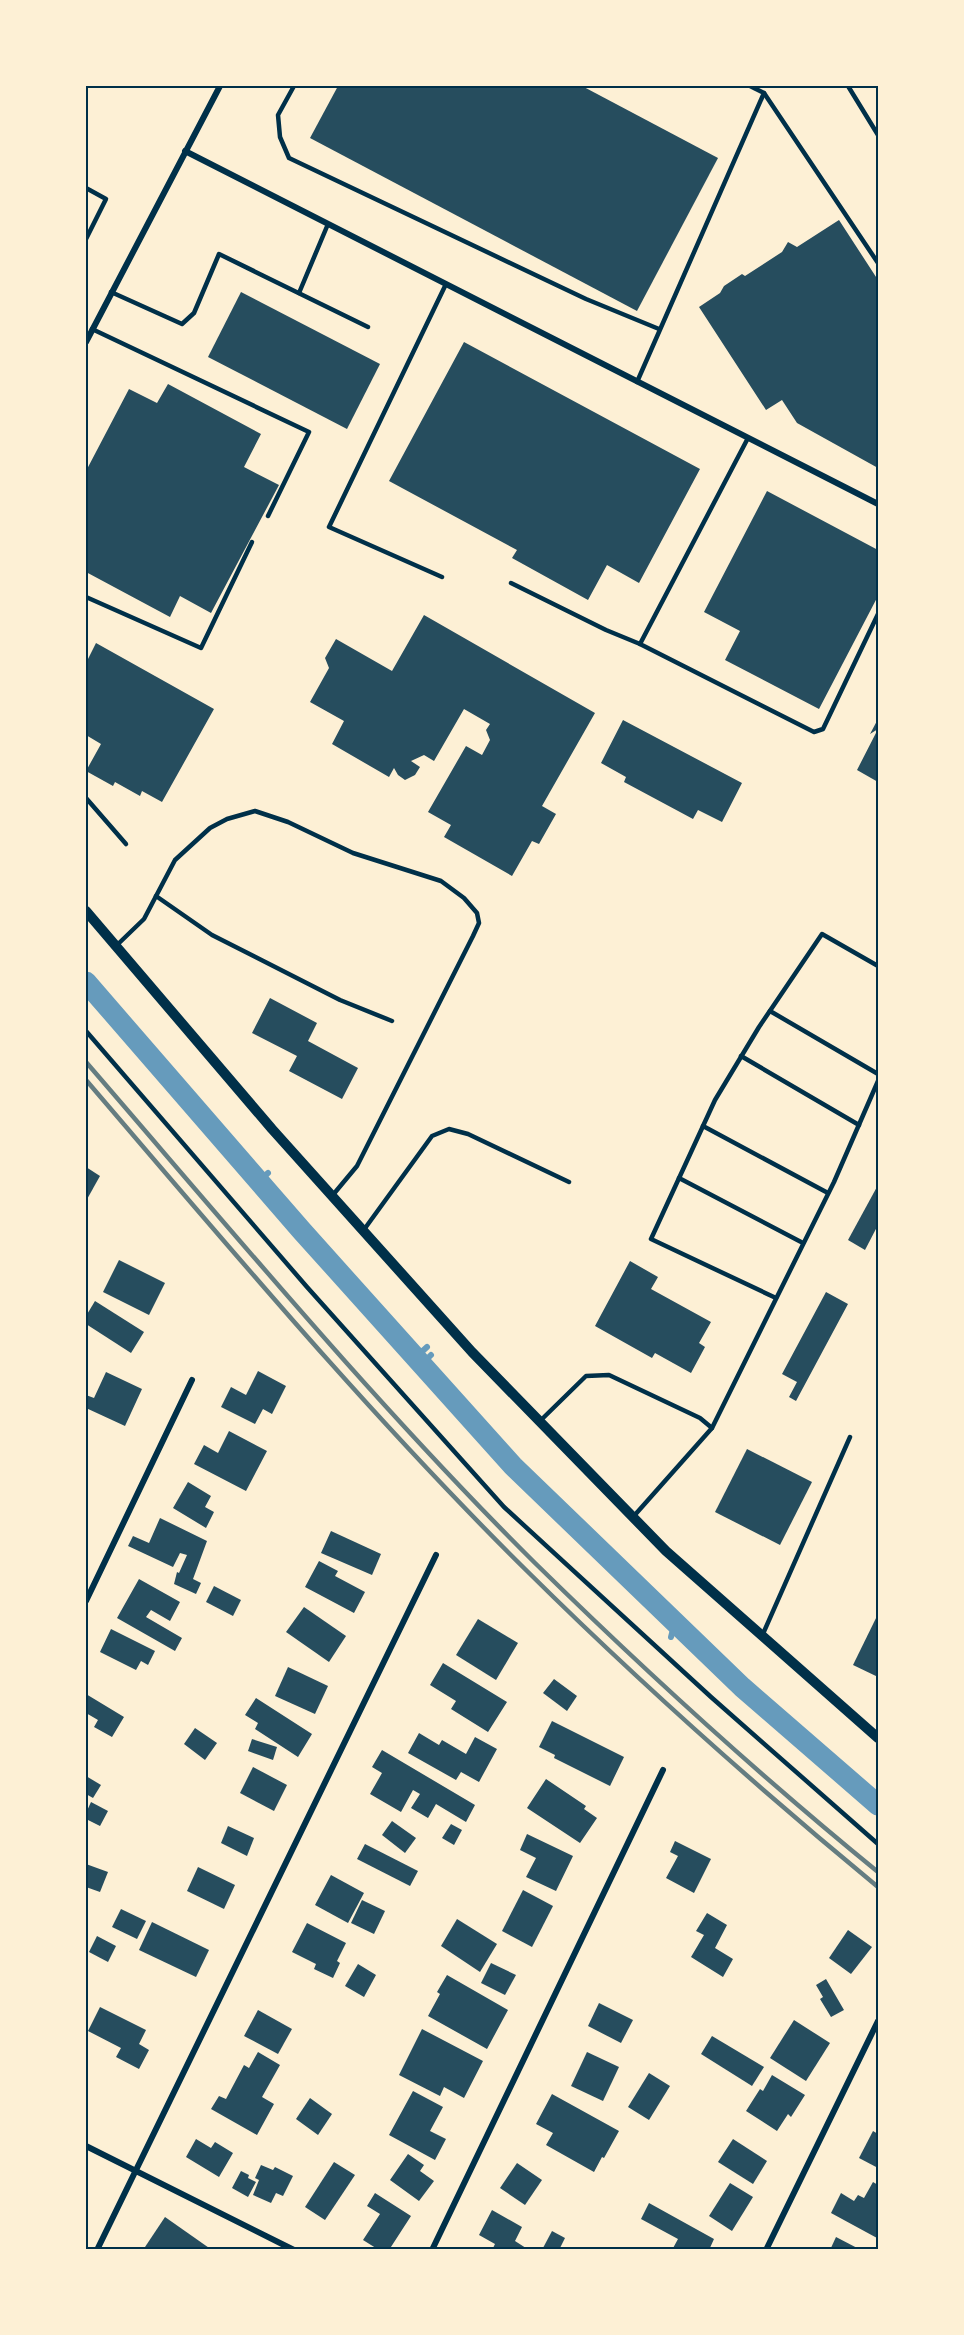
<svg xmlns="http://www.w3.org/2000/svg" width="964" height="2335" font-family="'Libre Baskerville',serif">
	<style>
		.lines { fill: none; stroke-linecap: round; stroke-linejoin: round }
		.stream { stroke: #669bbc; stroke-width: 6 }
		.canal { stroke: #669bbc; stroke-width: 21 }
		.building { fill: #264d5e }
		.service { stroke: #003049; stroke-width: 4.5 }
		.minor { stroke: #003049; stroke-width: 6 }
		.tertiary { stroke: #003049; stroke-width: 10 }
		.rail { stroke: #657d81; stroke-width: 4.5 }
		.neatline { fill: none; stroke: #003049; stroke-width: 2 }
	</style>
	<rect width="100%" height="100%" fill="#fdf0d5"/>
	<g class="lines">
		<g class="stream">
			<polyline points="259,1181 268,1173"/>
			<polyline points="416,1357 427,1347"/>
			<polyline points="422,1364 431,1355"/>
			<polyline points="671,1637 675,1622"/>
		</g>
		<polyline class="canal" points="86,982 302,1231 513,1466 742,1687 878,1805"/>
	</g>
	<g class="building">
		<polygon points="338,86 582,86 718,158 637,311 310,138"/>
		<polygon points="839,220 878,280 878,468 797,423 782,400 766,410 699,307 720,293 724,286 742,274 745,276 782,252 788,242 797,247"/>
		<polygon points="241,292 380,364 347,429 208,357"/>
		<polygon points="464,342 700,469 639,583 607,565 588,600 512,558 517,550 389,481"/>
		<polygon points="168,384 261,434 244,467 279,485 211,613 180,596 170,617 86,572 86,471 129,389 157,403"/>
		<polygon points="767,491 878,550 878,596 819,709 725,660 740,631 704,612"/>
		<polygon points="424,615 595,713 542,806 556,814 539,844 532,841 512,876 444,837 451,825 428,812 466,746 482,755 490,740 486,730 490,724 464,709 434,761 424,755 411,761 420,767 415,775 405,780 398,775 394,768 389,777 332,744 344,721 310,702 329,668 325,658 336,639 392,671"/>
		<polygon points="96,643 214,709 162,802 142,791 140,796 115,782 113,786 86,771 101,744 86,735 86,663"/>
		<polygon points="878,719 878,782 857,770 878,729 870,734"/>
		<polygon points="623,720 742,783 722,822 698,810 693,819 624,782 626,777 601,763"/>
		<polygon points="270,998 317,1023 308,1041 358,1068 342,1099 289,1071 297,1056 252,1033"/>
		<polygon points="86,1167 100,1176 86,1201"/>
		<polygon points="878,1185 878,1225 865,1250 848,1240"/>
		<polygon points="119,1260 165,1283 149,1315 103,1292"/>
		<polygon points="630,1261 658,1277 651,1289 711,1322 699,1343 705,1347 691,1373 655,1353 652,1358 595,1326"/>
		<polygon points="826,1292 848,1304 796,1401 789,1397 797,1382 782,1374"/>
		<polygon points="95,1301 144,1332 131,1353 86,1324 86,1316"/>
		<polygon points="258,1371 286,1386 272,1414 263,1409 255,1424 221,1407 231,1387 246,1395"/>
		<polygon points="106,1372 142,1389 125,1426 86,1408 86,1395 94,1398"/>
		<polygon points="229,1431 267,1451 246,1491 194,1464 204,1445 218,1453"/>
		<polygon points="747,1449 812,1482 780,1545 715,1512"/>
		<polygon points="188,1482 211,1496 205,1507 214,1512 206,1528 173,1508"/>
		<polygon points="160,1518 207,1541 193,1579 201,1583 196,1594 174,1584 177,1572 179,1573 187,1555 180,1553 173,1567 128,1546 133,1536 149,1543"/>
		<polygon points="331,1531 381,1554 372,1575 321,1553"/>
		<polygon points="319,1561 338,1571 335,1576 365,1592 354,1613 305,1587"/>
		<polygon points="139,1579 180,1602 170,1621 151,1610 146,1617 182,1638 175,1651 117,1618"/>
		<polygon points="214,1586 241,1600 233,1616 206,1602"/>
		<polygon points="304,1607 346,1636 329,1662 286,1632"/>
		<polygon points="878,1614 878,1677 853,1665"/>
		<polygon points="478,1619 518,1643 496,1680 456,1655"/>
		<polygon points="111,1629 155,1651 148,1665 141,1661 136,1670 100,1652"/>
		<polygon points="443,1663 507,1702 488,1732 451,1709 456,1701 430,1685"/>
		<polygon points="288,1667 328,1686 315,1714 275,1696"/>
		<polygon points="554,1679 577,1696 567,1711 543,1693"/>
		<polygon points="86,1694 124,1717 112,1737 94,1727 98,1720 86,1713"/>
		<polygon points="256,1698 312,1734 298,1757 255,1729 258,1723 245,1715"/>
		<polygon points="552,1721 624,1757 610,1786 554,1758 555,1755 539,1747"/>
		<polygon points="195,1728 217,1743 205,1760 184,1744"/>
		<polygon points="419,1733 439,1745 442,1740 466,1754 475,1737 497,1749 479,1782 461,1772 456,1780 408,1753"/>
		<polygon points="252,1739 277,1747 273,1760 248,1751"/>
		<polygon points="382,1750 475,1805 466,1822 436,1804 428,1818 411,1808 420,1794 413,1790 401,1812 370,1794 382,1773 372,1767"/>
		<polygon points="253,1767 287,1785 274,1811 240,1793"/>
		<polygon points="86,1776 101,1785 93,1798 86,1794"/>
		<polygon points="546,1779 586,1806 584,1809 597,1818 580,1843 527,1808"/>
		<polygon points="91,1802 108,1811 100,1826 86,1819 86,1813"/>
		<polygon points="392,1821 416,1838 405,1853 382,1835"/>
		<polygon points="451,1824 462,1830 454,1845 442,1838"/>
		<polygon points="228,1826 254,1838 247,1856 221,1843"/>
		<polygon points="527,1834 573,1856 556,1891 526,1877 536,1858 520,1850"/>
		<polygon points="675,1841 711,1859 694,1893 666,1878 678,1856 670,1852"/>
		<polygon points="365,1844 418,1871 410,1886 357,1859"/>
		<polygon points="86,1864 108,1872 100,1892 86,1887"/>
		<polygon points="198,1867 235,1885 224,1909 187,1891"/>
		<polygon points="331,1875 364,1893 348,1923 315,1905"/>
		<polygon points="523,1890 553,1906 532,1947 502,1931"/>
		<polygon points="362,1900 385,1911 374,1934 351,1923"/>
		<polygon points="121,1909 146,1921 137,1939 112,1927"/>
		<polygon points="707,1913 727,1925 715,1948 733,1959 723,1977 691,1957 704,1935 696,1931"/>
		<polygon points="457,1919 497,1944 480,1972 441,1946"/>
		<polygon points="152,1922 209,1950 196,1977 139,1950"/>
		<polygon points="307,1923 346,1943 337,1961 340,1963 333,1978 314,1969 316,1964 292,1952"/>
		<polygon points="848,1930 872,1947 851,1974 829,1958"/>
		<polygon points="97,1936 116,1946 108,1962 89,1952"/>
		<polygon points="491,1963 516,1975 505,1995 481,1983"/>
		<polygon points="358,1964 376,1975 364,1997 345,1986"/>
		<polygon points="447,1975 508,2010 487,2049 428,2016 440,1994 437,1992"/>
		<polygon points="826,1979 844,2010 831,2017 820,1999 823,1997 816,1985"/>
		<polygon points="599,2003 633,2020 621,2043 588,2026"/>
		<polygon points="100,2007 146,2030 139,2044 149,2050 139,2069 116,2057 121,2048 88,2031"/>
		<polygon points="258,2010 292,2029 278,2054 244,2036"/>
		<polygon points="794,2020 830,2043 806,2081 770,2058"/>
		<polygon points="422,2029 483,2061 464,2098 444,2087 440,2096 399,2075"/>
		<polygon points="712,2036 764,2067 752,2086 701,2054"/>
		<polygon points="258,2052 280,2065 262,2097 274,2104 257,2135 211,2109 219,2096 226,2099 244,2065 249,2068"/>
		<polygon points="587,2052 619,2067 603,2101 571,2086"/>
		<polygon points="649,2073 670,2086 649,2120 628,2107"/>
		<polygon points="772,2075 805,2095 791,2117 788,2114 777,2131 746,2111 760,2089 763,2091"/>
		<polygon points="413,2091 443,2107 430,2131 446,2139 435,2160 389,2135"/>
		<polygon points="552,2094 619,2131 604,2158 602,2157 594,2172 546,2145 553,2133 536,2124"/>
		<polygon points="310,2098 332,2114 318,2135 296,2119"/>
		<polygon points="873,2131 878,2134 878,2168 859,2158"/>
		<polygon points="196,2139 211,2148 215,2142 233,2153 219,2177 186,2157"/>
		<polygon points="733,2139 767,2161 753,2184 718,2162"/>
		<polygon points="408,2154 424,2165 420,2171 434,2181 419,2201 390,2180"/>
		<polygon points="334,2162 355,2175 325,2220 305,2207"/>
		<polygon points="517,2163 542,2180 525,2205 500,2188"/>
		<polygon points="261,2165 273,2170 275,2167 293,2176 283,2196 276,2193 271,2203 253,2195 259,2180 255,2178"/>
		<polygon points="241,2171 249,2175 248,2178 256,2182 248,2197 232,2188"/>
		<polygon points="873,2182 878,2185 877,2238 831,2213 841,2193 854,2201 858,2195 864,2198"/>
		<polygon points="730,2183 753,2197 732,2231 709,2216"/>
		<polygon points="375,2193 411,2216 389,2250 379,2250 363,2240 380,2214 367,2206"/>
		<polygon points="649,2203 714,2239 709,2250 672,2250 678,2239 641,2219"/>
		<polygon points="492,2210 522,2227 515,2241 529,2250 492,2250 495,2244 479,2235"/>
		<polygon points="165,2217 212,2250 143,2250"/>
		<polygon points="552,2231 565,2238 559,2250 543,2248"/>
		<polygon points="836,2237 861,2250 830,2250"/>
	</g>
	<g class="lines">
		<g class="service">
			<polyline points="294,86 278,115 280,137 289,158 586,299 659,329"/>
			<polyline points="848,86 878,135"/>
			<polyline points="764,93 878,263"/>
			<polyline points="86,188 106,199 86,239"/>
			<polyline points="111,292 182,324 194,313 219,254 368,327"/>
			<polyline points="299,293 328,224"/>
			<polyline points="92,329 309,432 268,516"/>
			<polyline points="637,382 764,93 750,86"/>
			<polyline points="748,438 640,644 814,732 823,729 878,614"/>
			<polyline points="442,577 329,527 446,284"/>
			<polyline points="511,583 606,630 640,644"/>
			<polyline points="86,597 201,648 252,542"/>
			<polyline points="86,798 126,844"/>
			<polyline points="156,896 212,935 340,1000 392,1021"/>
			<polyline points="117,945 144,919 175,860 210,828 227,819 255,811 288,822 353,853 441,881 464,898 477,913 479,923 473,936 357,1166 332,1196"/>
			<polyline points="770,1011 878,1074"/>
			<polyline points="86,1031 307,1287 504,1507 711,1697 878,1844"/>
			<polyline points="741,1056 859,1125"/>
			<polyline points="703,1126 828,1193"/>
			<polyline points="679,1178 803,1243"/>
			<polyline points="363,1231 432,1136 449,1129 468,1134 569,1182"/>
			<polyline points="776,1298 651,1239 715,1100 759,1027 822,934 878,966"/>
			<polyline points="540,1421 586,1376 609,1375 700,1418 712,1428"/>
			<polyline points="633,1517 712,1428 834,1182 878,1081"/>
			<polyline points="762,1636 850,1437"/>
		</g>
		<g class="minor">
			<polyline points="185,151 878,504"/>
			<polyline points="86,342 220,86"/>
			<polyline points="86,1601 192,1380"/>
			<polyline points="86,2146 294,2250"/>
			<polyline points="97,2250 436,1555"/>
			<polyline points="432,2250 663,1770"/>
			<polyline points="766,2250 878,2021"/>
		</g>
		<polyline class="tertiary" points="86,911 272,1129 472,1352 666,1551 878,1738"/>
		<g class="rail">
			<path d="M86,1062C232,1231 376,1405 535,1563C645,1671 759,1775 878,1872"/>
			<path d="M86,1080C229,1247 371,1417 527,1571C639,1682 757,1787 878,1887"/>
		</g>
	</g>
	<rect width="964" height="2335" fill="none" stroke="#fdf0d5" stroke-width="174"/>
	<rect x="87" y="87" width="790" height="2161" class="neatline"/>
</svg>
